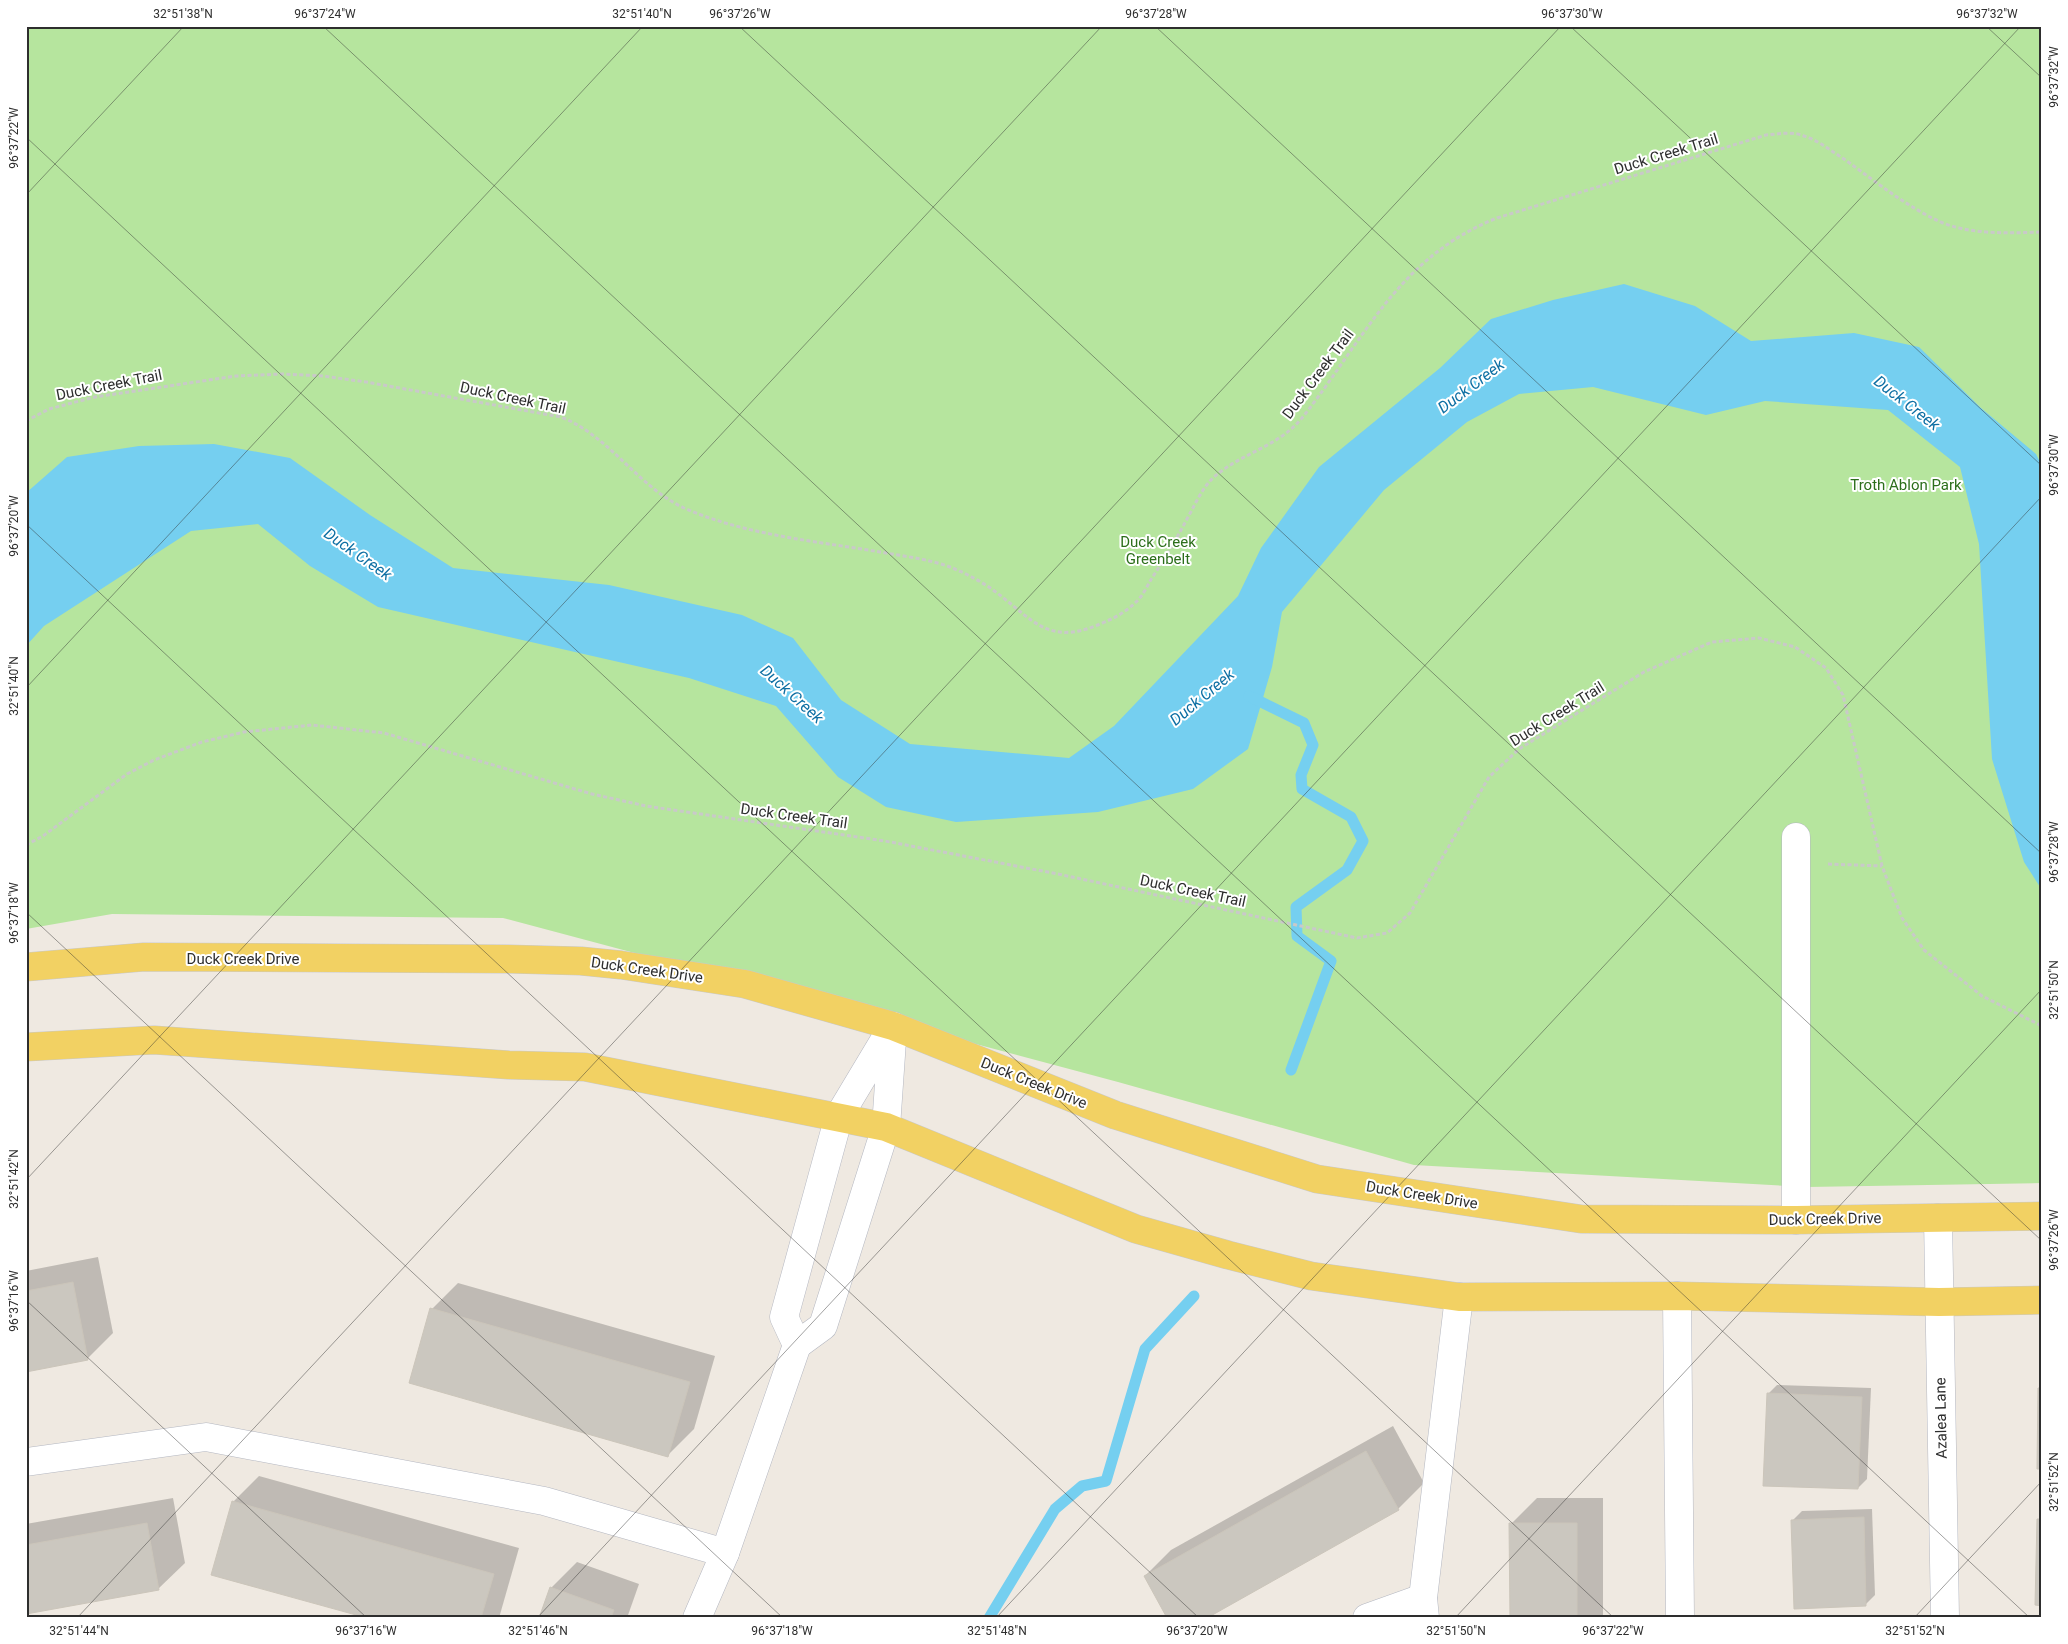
<svg xmlns="http://www.w3.org/2000/svg" width="2068" height="1644" font-family="Roboto,sans-serif">
	<style>
		.green { fill: #b6e59e }
		.water { fill: #75cff0 }
		.shadow { fill: #0003 }
		.lines { fill: none; stroke-linecap: round; stroke-linejoin: round }
		.stream { stroke: #75cff0; stroke-width: 11 }
		.building { fill: #cbc7bf; stroke: #cbc5ba }
		.minor-casing { stroke: #b4b7c1; stroke-width: 29 }
		.major-casing { stroke: #c9c9c9; stroke-width: 29 }
		.path { stroke: #c9c9c9; stroke-width: 3; stroke-dasharray: 4 2.5; stroke-linecap: butt }
		.minor { stroke: #fff; stroke-width: 28 }
		.major { stroke: #f2d163; stroke-width: 28 }
		.ticks { fill: none; stroke: #2e2e2e; stroke-width: 1; stroke-opacity: 0.45 }
		.labels { text-anchor: middle; dominant-baseline: central; stroke-width: 4; stroke-linejoin: round; paint-order: stroke }
		.street-label { font-size: 15px; fill: #2e2e2e; stroke: #fff }
		.park-label { font-size: 15px; fill: #2c6e1b; stroke: #fff }
		.water-label { font-size: 16px; font-style: italic; fill: #0d6fa3; stroke: #fff }
		.neatline { fill: none; stroke: #2e2e2e; stroke-width: 2 }
		.ticks-label { font-size: 12px; text-anchor: middle; fill: #2e2e2e }
	</style>
	<rect width="100%" height="100%" fill="#efe9e1"/>
	<polygon class="green" points="26,26 2042,26 2042,1183 1807,1187 1414,1165 1118,1082 503,918 112,914 26,929"/>
	<polygon class="water" points="1624,284 1695,306 1751,341 1854,333 1919,347 1981,408 2036,454 2042,466 2042,890 2024,862 1992,759 1979,544 1960,467 1888,410 1765,401 1706,415 1593,387 1519,394 1467,422 1384,490 1282,612 1272,667 1248,749 1193,789 1098,812 956,822 886,807 838,777 776,706 689,678 378,607 310,566 258,524 191,531 44,626 26,646 26,493 67,457 139,446 214,444 290,458 370,515 453,568 609,585 742,615 793,638 841,700 910,744 1069,758 1114,726 1238,596 1261,548 1319,467 1440,368 1491,319 1553,300"/>
	<g class="shadow">
		<polygon points="98,1257 113,1333 87,1359 26,1371 26,1271"/>
		<polygon points="458,1283 715,1356 694,1429 668,1455 432,1309"/>
		<polygon points="1777,1385 1871,1388 1867,1479 1858,1488 1768,1394"/>
		<polygon points="1393,1426 1424,1483 1398,1509 1145,1576 1171,1550"/>
		<polygon points="259,1476 519,1548 499,1618 371,1618 233,1502"/>
		<polygon points="173,1498 185,1563 158,1589 26,1613 26,1524"/>
		<polygon points="1537,1498 1603,1498 1603,1618 1511,1618 1511,1524"/>
		<polygon points="1872,1509 1875,1595 1866,1604 1793,1520 1802,1511"/>
		<polygon points="577,1562 639,1584 627,1618 540,1618 551,1588"/>
	</g>
	<g class="lines">
		<g class="stream">
			<polyline points="1249,696 1304,723 1313,745 1301,775 1302,789 1351,817 1363,841 1347,870 1296,907 1297,936 1331,961 1291,1070"/>
			<polyline points="989,1618 1055,1509 1082,1486 1106,1481 1145,1349 1194,1296"/>
		</g>
	</g>
	<g class="building">
		<polygon points="73,1282 88,1360 26,1372 26,1291"/>
		<polygon points="430,1308 690,1382 668,1457 409,1383"/>
		<polygon points="2038,1388 2042,1388 2042,1469 2037,1469"/>
		<polygon points="1767,1393 1862,1397 1858,1489 1763,1486"/>
		<polygon points="1366,1451 1399,1510 1207,1618 1167,1618 1144,1576"/>
		<polygon points="232,1501 494,1574 481,1618 367,1618 211,1575"/>
		<polygon points="1864,1517 1866,1606 1794,1609 1791,1520"/>
		<polygon points="2037,1519 2042,1519 2042,1606 2035,1605"/>
		<polygon points="147,1523 159,1590 26,1614 26,1545"/>
		<polygon points="1509,1523 1577,1523 1577,1618 1510,1618"/>
		<polygon points="550,1587 614,1610 611,1618 539,1618"/>
	</g>
	<g class="lines">
		<defs>
			<g id="minor">
				<polyline points="1796,837 1796,1220"/>
				<polygon points="893,1026 886,1127 823,1326 797,1345 784,1317 839,1116"/>
				<polyline points="1938,1218 1945,1618"/>
				<polyline points="1677,1296 1680,1618"/>
				<polyline points="26,1462 206,1437 544,1501 725,1553"/>
				<polyline points="1423,1598 1459,1297"/>
				<polyline points="697,1618 725,1553 797,1345"/>
				<polyline points="1367,1618 1423,1598 1425,1618"/>
			</g>
			<g id="major">
				<polyline points="26,967 144,957 506,959 581,961 621,965 745,984 893,1026 1115,1115 1317,1179 1581,1219 1796,1220 2042,1216"/>
				<polyline points="26,1047 154,1040 509,1065 585,1067 886,1127 1136,1229 1228,1255 1311,1276 1459,1297 1677,1296 1939,1302 2042,1300"/>
			</g>
		</defs>
		<use href="#minor" class="minor-casing"/>
		<use href="#major" class="major-casing"/>
		<g class="path">
			<path d="M26,421L49,409L95,397L236,376L282,374L323,376L366,382L561,417C611,437 637,486 684,508C745,535 815,541 880,552C903,556 928,559 950,567C968,574 986,584 1001,596C1033,621 1050,644 1095,626C1109,621 1125,613 1136,602C1143,596 1147,586 1152,578C1165,558 1177,538 1188,517C1196,503 1202,488 1214,477C1241,453 1278,447 1302,418C1364,340 1398,257 1497,218L1766,135C1779,134 1792,131 1804,136C1818,140 1831,151 1844,159C1875,181 1908,208 1943,223C1974,235 2010,233 2042,232"/>
			<polyline points="26,845 43,836 127,774 154,760 202,742 244,732 312,725 384,733 592,794 646,806 885,841 1058,874 1357,938 1387,933 1410,913 1489,777 1519,749 1644,672 1712,642 1759,638 1795,647 1826,668 1843,695 1882,866 1902,918 1924,950 1982,996 2042,1026"/>
			<polyline points="1828,864 1882,866"/>
		</g>
		<use href="#minor" class="minor"/>
		<use href="#major" class="major"/>
	</g>
	<path class="ticks" d="M323,26L2030,1618M739,26L2042,1241M1155,26L2042,854M1570,26L2042,466M1986,26L2042,78M26,137L1614,1618M26,195L184,26M26,524L1199,1618M26,688L643,26M26,912L783,1618M26,1180L1102,26M26,1300L367,1618M77,1618L1561,26M537,1618L2021,26M996,1618L2042,496M1455,1618L2042,989M1914,1618L2042,1481"/>
	<g class="labels">
		<g class="street-label">
			<text transform="translate(1666 154) rotate(-17)">Duck Creek Trail</text>
			<text transform="translate(1318 374) rotate(-53)">Duck Creek Trail</text>
			<text transform="translate(109 385) rotate(-11)">Duck Creek Trail</text>
			<text transform="translate(513 398) rotate(12)">Duck Creek Trail</text>
			<text transform="translate(1557 714) rotate(-32)">Duck Creek Trail</text>
			<text transform="translate(794 816) rotate(8)">Duck Creek Trail</text>
			<text transform="translate(1193 891) rotate(12)">Duck Creek Trail</text>
			<text x="243" y="959">Duck Creek Drive</text>
			<text transform="translate(647 970) rotate(8)">Duck Creek Drive</text>
			<text transform="translate(1034 1083) rotate(22)">Duck Creek Drive</text>
			<text transform="translate(1422 1195) rotate(9)">Duck Creek Drive</text>
			<text transform="translate(1825 1219) rotate(-1)">Duck Creek Drive</text>
			<text transform="translate(1941 1418) rotate(-91)">Azalea Lane</text>
		</g>
		<g class="park-label">
			<text x="1906" y="485">Troth Ablon Park</text>
			<text x="1158" y="542">Duck Creek<tspan x="1158" dy="17">Greenbelt</tspan></text>
		</g>
		<g class="water-label">
			<text transform="translate(1471 386) rotate(-37)">Duck Creek</text>
			<text transform="translate(1907 403) rotate(38)">Duck Creek</text>
			<text transform="translate(358 554) rotate(35)">Duck Creek</text>
			<text transform="translate(792 694) rotate(42)">Duck Creek</text>
			<text transform="translate(1202 697) rotate(-40)">Duck Creek</text>
		</g>
	</g>
	<rect width="2068" height="1644" fill="none" stroke="#ffffff" stroke-width="55"/>
	<rect x="28" y="28" width="2012" height="1588" class="neatline"/>
	<g class="ticks-label">
		<text x="183" y="18">32°51'38"N</text>
		<text x="325" y="18">96°37'24"W</text>
		<text x="642" y="18">32°51'40"N</text>
		<text x="740" y="18">96°37'26"W</text>
		<text x="1156" y="18">96°37'28"W</text>
		<text x="1572" y="18">96°37'30"W</text>
		<text x="1987" y="18">96°37'32"W</text>
		<text transform="translate(2054 77) rotate(-90)" y="4">96°37'32"W</text>
		<text transform="translate(14 138) rotate(-90)" y="4">96°37'22"W</text>
		<text transform="translate(2054 465) rotate(-90)" y="4">96°37'30"W</text>
		<text transform="translate(14 526) rotate(-90)" y="4">96°37'20"W</text>
		<text transform="translate(14 686) rotate(-90)" y="4">32°51'40"N</text>
		<text transform="translate(2054 852) rotate(-90)" y="4">96°37'28"W</text>
		<text transform="translate(14 913) rotate(-90)" y="4">96°37'18"W</text>
		<text transform="translate(2054 990) rotate(-90)" y="4">32°51'50"N</text>
		<text transform="translate(14 1179) rotate(-90)" y="4">32°51'42"N</text>
		<text transform="translate(2054 1240) rotate(-90)" y="4">96°37'26"W</text>
		<text transform="translate(14 1301) rotate(-90)" y="4">96°37'16"W</text>
		<text transform="translate(2054 1482) rotate(-90)" y="4">32°51'52"N</text>
		<text x="79" y="1635">32°51'44"N</text>
		<text x="366" y="1635">96°37'16"W</text>
		<text x="538" y="1635">32°51'46"N</text>
		<text x="782" y="1635">96°37'18"W</text>
		<text x="997" y="1635">32°51'48"N</text>
		<text x="1197" y="1635">96°37'20"W</text>
		<text x="1456" y="1635">32°51'50"N</text>
		<text x="1613" y="1635">96°37'22"W</text>
		<text x="1915" y="1635">32°51'52"N</text>
	</g>
</svg>
